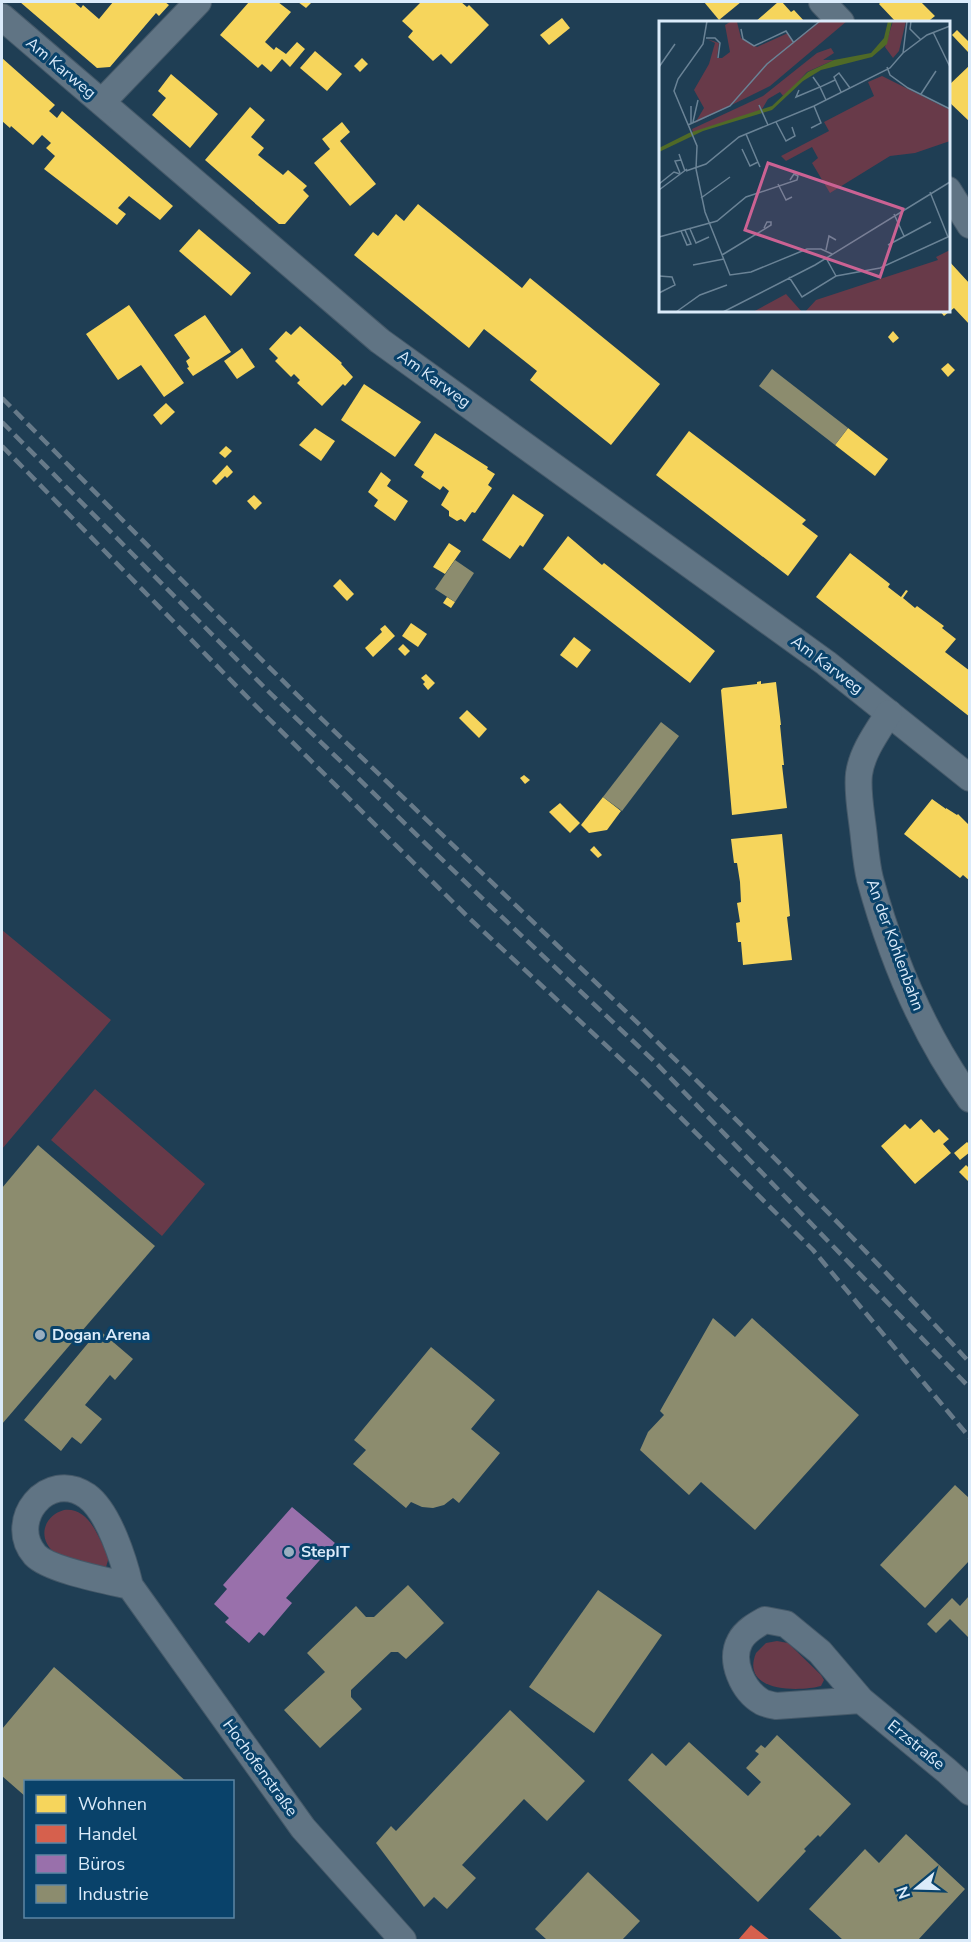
<svg xmlns="http://www.w3.org/2000/svg" width="971" height="1942" font-family="'Nunito Sans',sans-serif">
	<style>
		.green { fill: #683a49 }
		.homes { fill: #f6d55c }
		.shops { fill: #d6604d }
		.offices { fill: #9970ab }
		.industry { fill: #8c8c6e }
		.lines { fill: none; stroke-linecap: round; stroke-linejoin: round }
		.minor-casing { stroke: #455969; stroke-width: 28 }
		.minor { stroke: #607484; stroke-width: 26 }
		.rail { stroke: #677a89; stroke-width: 4.5; stroke-dasharray: 12 6; stroke-linecap: butt }
		.poi-dot { fill: #99aec0; stroke: #09426a; stroke-width: 2 }
		.labels { text-anchor: middle; dominant-baseline: central; stroke-width: 6; stroke-linejoin: round; paint-order: stroke }
		.street-label { font-size: 16px; fill: #dbebfa; stroke: #09426a }
		.poi-label { font-size: 16px; font-weight: bold; fill: #dbebfa; stroke: #09426a; text-anchor: start }
		.inset-road { fill: none; stroke: #6a8396; stroke-width: 1.5 }
		.view { fill: #cb6293; fill-opacity: 0.15; stroke: #cb6293; stroke-width: 3 }
		.inset-edge { fill: none; stroke: #dbebfa; stroke-width: 3 }
	</style>
	<rect width="100%" height="100%" fill="#1f3e54"/>
	<g class="green">
		<polygon points="2,930 111,1020 2,1149"/>
		<polygon points="95,1089 205,1184 162,1236 51,1140"/>
		<path d="M64,1510C90,1507 98,1538 109,1557L106,1567L101,1568L55,1553C37,1539 43,1516 64,1510Z"/>
		<path d="M777,1641L788,1643L821,1675L824,1680L821,1686C798,1692 740,1692 756,1653L766,1643Z"/>
	</g>
	<g class="homes">
		<polygon points="20,2 74,2 81,8 83,5 99,19 113,2 165,2 169,5 159,16 156,13 110,67 97,68"/>
		<polygon points="249,2 278,2 291,12 265,42 274,50 276,47 286,54 297,42 305,49 290,67 282,59 271,72 262,64 258,68 220,35"/>
		<polygon points="298,2 312,2 306,8"/>
		<polygon points="421,2 461,2 467,7 469,5 489,25 451,64 441,54 433,61 408,37 413,31 402,21"/>
		<polygon points="704,2 741,2 719,20"/>
		<polygon points="778,2 782,2 791,12 794,10 805,22 755,22"/>
		<polygon points="881,2 921,2 935,16 930,20 933,22 896,22 879,4"/>
		<polygon points="562,18 570,28 549,45 540,35"/>
		<polygon points="957,30 970,43 968,52 952,35"/>
		<polygon points="315,51 342,74 327,91 300,68"/>
		<polygon points="2,58 55,105 49,111 57,118 62,111 173,206 160,220 129,196 118,208 126,214 117,225 44,169 55,156 46,148 51,143 42,135 33,145 11,126 10,128 2,121"/>
		<polygon points="362,58 368,64 360,72 354,66"/>
		<polygon points="970,65 970,122 948,101 948,86"/>
		<polygon points="171,74 218,114 190,148 152,115 166,98 158,91"/>
		<polygon points="250,107 265,120 251,137 264,148 258,155 283,175 288,170 307,186 303,190 309,196 285,224 279,224 205,160"/>
		<polygon points="342,122 350,132 340,141 376,184 350,206 314,163 330,149 322,139"/>
		<polygon points="418,204 522,288 530,278 660,384 611,445 530,380 537,371 484,329 469,348 354,255 373,232 378,236 396,214 404,221"/>
		<polygon points="199,229 251,273 231,296 179,251"/>
		<polygon points="948,260 970,284 970,325 954,308 944,316 939,310 948,310"/>
		<polygon points="129,305 184,383 164,397 141,365 118,380 86,334"/>
		<polygon points="205,315 231,352 193,376 187,368 189,367 186,361 190,358 174,335"/>
		<polygon points="300,326 342,363 341,364 353,377 345,386 343,384 322,406 297,383 300,380 294,374 291,377 275,361 278,358 269,349 286,331 291,335"/>
		<polygon points="893,331 899,338 893,343 888,337"/>
		<polygon points="242,348 255,367 237,379 224,361"/>
		<polygon points="948,363 955,370 948,377 941,369"/>
		<polygon points="364,384 421,422 395,457 341,420"/>
		<polygon points="166,403 175,412 161,425 153,415"/>
		<polygon points="315,428 335,441 321,461 299,445"/>
		<polygon points="848,428 888,459 875,476 835,445"/>
		<polygon points="689,431 806,520 802,524 818,536 788,576 656,475"/>
		<polygon points="435,433 488,467 487,469 495,474 488,485 492,488 475,513 472,512 465,522 461,519 457,521 449,516 449,511 441,505 449,491 443,486 440,490 421,477 424,472 414,465"/>
		<polygon points="226,446 232,451 225,458 219,453"/>
		<polygon points="227,465 233,472 227,478 225,476 216,485 212,481"/>
		<polygon points="381,472 391,480 387,486 408,501 395,521 374,506 378,500 368,492"/>
		<polygon points="513,494 544,515 523,547 520,545 510,559 482,540"/>
		<polygon points="254,495 262,503 255,510 247,501"/>
		<polygon points="568,536 602,565 604,563 715,651 690,683 543,569"/>
		<polygon points="449,543 461,551 445,574 433,567"/>
		<polygon points="850,553 890,584 888,587 901,597 906,590 908,591 903,598 915,608 917,606 944,626 942,628 956,639 945,652 970,671 970,717 816,597"/>
		<polygon points="340,579 354,594 347,601 333,586"/>
		<polygon points="447,597 455,602 451,608 443,603"/>
		<polygon points="411,623 427,634 418,647 402,636"/>
		<polygon points="385,625 395,636 373,657 365,648 382,632 380,629"/>
		<polygon points="574,637 591,650 577,668 560,655"/>
		<polygon points="403,644 410,651 405,656 398,649"/>
		<polygon points="426,674 435,683 428,690 423,684 425,682 421,678"/>
		<polygon points="761,681 761,684 776,682 781,725 780,725 784,765 782,765 787,808 732,815 721,690 723,688 757,684 757,682"/>
		<polygon points="467,710 487,729 479,738 459,718"/>
		<polygon points="524,775 530,780 525,784 520,778"/>
		<polygon points="603,797 621,811 607,830 589,833 581,825"/>
		<polygon points="932,799 946,809 946,808 957,815 958,814 970,826 970,881 963,875 960,878 904,834"/>
		<polygon points="560,803 580,823 570,833 549,812"/>
		<polygon points="782,834 790,916 787,917 792,960 743,965 741,942 738,942 736,923 740,922 737,903 741,902 740,882 737,863 734,863 731,839"/>
		<polygon points="594,846 602,855 598,858 590,850"/>
		<polygon points="921,1119 934,1133 939,1129 949,1139 943,1144 951,1153 915,1184 881,1146 905,1124 910,1129"/>
		<polygon points="967,1142 970,1145 970,1152 960,1160 954,1153"/>
		<polygon points="966,1165 970,1169 970,1183 959,1172"/>
	</g>
	<polygon class="shops" points="751,1925 770,1940 738,1940"/>
	<polygon class="offices" points="292,1507 335,1543 286,1598 292,1603 264,1636 259,1632 249,1643 225,1622 229,1618 214,1604 227,1589 223,1585"/>
	<g class="industry">
		<polygon points="772,369 848,428 835,445 759,386"/>
		<polygon points="455,560 474,573 455,602 435,589"/>
		<polygon points="661,722 679,736 622,811 603,797"/>
		<polygon points="38,1145 155,1246 2,1424 2,1188"/>
		<polygon points="713,1318 735,1337 752,1318 859,1415 755,1530 701,1482 689,1495 640,1450 648,1432 664,1415 660,1411"/>
		<polygon points="99,1330 133,1359 115,1380 110,1375 85,1405 102,1419 81,1444 72,1437 61,1451 24,1420"/>
		<polygon points="431,1347 495,1400 471,1429 500,1453 459,1503 453,1498 444,1505 433,1508 422,1507 411,1502 406,1508 353,1464 366,1450 354,1440"/>
		<polygon points="955,1485 969,1498 969,1561 925,1608 880,1565"/>
		<polygon points="408,1585 444,1623 406,1659 398,1652 391,1652 351,1690 351,1697 362,1709 320,1748 284,1710 325,1672 307,1653 356,1606 366,1617 374,1617"/>
		<polygon points="598,1590 662,1635 594,1733 529,1687"/>
		<polygon points="969,1596 969,1638 950,1619 936,1633 927,1624 952,1598 960,1606"/>
		<polygon points="54,1667 187,1782 26,1782 26,1797 2,1776 2,1729"/>
		<polygon points="510,1710 585,1781 547,1821 524,1799 462,1865 476,1878 447,1909 434,1897 424,1907 376,1843 391,1826 396,1831"/>
		<polygon points="777,1735 851,1804 820,1837 818,1835 804,1849 806,1851 758,1902 628,1780 652,1753 666,1766 689,1742 748,1796 761,1782 746,1768 759,1754 755,1751 761,1745 765,1748"/>
		<polygon points="906,1834 965,1889 918,1940 843,1940 809,1909 865,1849 879,1863"/>
		<polygon points="588,1872 640,1921 622,1940 547,1940 535,1929"/>
	</g>
	<g class="lines">
		<defs>
			<g id="minor">
				<polyline points="822,2 841,22"/>
				<polyline points="2,17 380,341 826,663 970,778"/>
				<polyline points="102,102 198,2"/>
				<polyline points="948,190 970,225"/>
				<path d="M889,713C877,732 862,752 859,774C857,791 861,812 863,829C865,845 866,863 870,879C891,956 923,1034 970,1099"/>
				<path d="M130,1586C108,1581 49,1570 35,1555C6,1522 47,1468 87,1496C109,1512 124,1561 130,1586L303,1828L403,1940"/>
				<path d="M861,1700L776,1706C771,1705 766,1704 762,1702C743,1691 729,1661 740,1641C745,1631 756,1625 765,1620L786,1624L820,1652L861,1700L947,1771L970,1792"/>
			</g>
		</defs>
		<use href="#minor" class="minor-casing"/>
		<use href="#minor" class="minor"/>
		<g class="rail">
			<path d="M2,398C110,507 217,617 327,724C544,934 766,1139 970,1363"/>
			<polyline points="2,422 269,692 485,901 654,1061 970,1388"/>
			<polyline points="2,446 256,706 469,918 638,1075 813,1250 970,1438"/>
		</g>
	</g>
	<g class="poi-dot">
		<circle cx="40" cy="1335" r="6"/>
		<circle cx="289" cy="1552" r="6"/>
	</g>
	<g class="labels">
		<g class="street-label">
			<text transform="translate(61 68) rotate(40)">Am Karweg</text>
			<text transform="translate(434 379) rotate(36)">Am Karweg</text>
			<text transform="translate(827 665) rotate(37)">Am Karweg</text>
			<text transform="translate(895 945) rotate(70)">An der Kohlenbahn</text>
			<text transform="translate(916 1745) rotate(39)">Erzstraße</text>
			<text transform="translate(260 1768) rotate(54)">Hochofenstraße</text>
		</g>
		<g class="poi-label">
			<text x="52" y="1335">Dogan Arena</text>
			<text x="301" y="1552">StepIT</text>
		</g>
	</g>
	<g transform="translate(659 21)">
		<rect width="291" height="291" fill="#1f3e54"/>
		<path d="M161,0H188L111,65L36,102L45,87L35,69L50,43L56,22L48,18L60,22L58,37H63L71,31L66,4L71,1H78L82,17L98,26L129,12L134,21ZM234,0H247L240,30L234,37L226,26ZM172,27L175,32L164,39H175L148,51L125,76L121,71L109,78L102,90L34,112L33,108L104,75L158,32ZM223,55L291,89V120L256,132L231,135L171,172L153,142L159,137L153,126L127,140L122,135L170,110L165,101L215,75L209,61ZM291,229V291H146L157,279L279,239L277,236ZM127,273L143,291H94Z" fill="#683a49"/>
		<path d="M229,0H233L228,23L213,36L162,49L144,60L113,89L44,110L0,131V127L30,112L113,85L149,51L175,39L212,32L225,17Z" fill="#506a27"/>
		<path class="inset-road" d="M252,0L251,8L262,19M82,8L84,18L95,25L127,10L135,22M274,11L291,46M47,17H56L61,22L59,37M244,32L268,14L291,5M0,46L16,23M228,46L231,54L249,67L291,88M140,69L137,76L161,66L154,56M182,71L175,56L180,52L191,67M262,73L277,50M167,79L161,66L176,59M100,84L109,104M32,85V103M34,101L39,79M117,101L127,120L136,115L133,106M29,104L71,85L108,43L161,0M152,107L162,102L155,85M87,113L101,146M83,128L91,145L99,141M20,133L26,150M37,148L46,191L71,254L92,251L148,228H162L173,233M37,148L38,125L15,70L19,58L44,23L48,0M27,150L47,143L80,116L155,85L231,47L244,32L248,0M21,152L16,140L22,139M0,163L15,151L21,153M119,163L127,179L133,176M0,169L28,148M271,171L289,216M42,177L71,156M235,193L245,215M31,208L37,222L50,216M22,210L28,224L32,223L26,209M0,216L58,200L87,176L138,159L139,155L135,153L131,159M229,224L272,201M167,229L170,215L177,219M63,234L112,204V201H108L105,207M167,237L177,255M34,244L65,238M0,255L13,256L16,264L0,272M130,256L143,276L177,255L221,247L291,215M17,291L41,274L68,264M64,291L156,244L291,161"/>
		<path class="view" d="M109,142L244,188L221,256L86,209Z"/>
		<rect width="291" height="291" class="inset-edge"/>
	</g>
	<rect width="971" height="1942" fill="none" stroke="#dbebfa" stroke-width="6"/>
	<rect x="24" y="1780" width="210" height="138" fill="#09426a" stroke="#5d86a4" stroke-width="1.5"/>
	<rect x="36" y="1795" width="30" height="18" fill="#f6d55c" stroke="#5d86a4" stroke-width="1.5"/>
	<text x="78" y="1810" font-size="18" fill="#dbebfa">Wohnen</text>
	<rect x="36" y="1825" width="30" height="18" fill="#d6604d" stroke="#5d86a4" stroke-width="1.5"/>
	<text x="78" y="1840" font-size="18" fill="#dbebfa">Handel</text>
	<rect x="36" y="1855" width="30" height="18" fill="#9970ab" stroke="#5d86a4" stroke-width="1.5"/>
	<text x="78" y="1870" font-size="18" fill="#dbebfa">Büros</text>
	<rect x="36" y="1885" width="30" height="18" fill="#8c8c6e" stroke="#5d86a4" stroke-width="1.5"/>
	<text x="78" y="1900" font-size="18" fill="#dbebfa">Industrie</text>
	<g transform="translate(917 1888) rotate(251)" stroke="#09426a" stroke-width="4.5" paint-order="stroke">
	<path d="M0-4.5L10 22L0 15L-10 22Z" fill="#dbebfa"/>
	<text y="-9" font-size="16" font-weight="bold" text-anchor="middle" fill="#dbebfa">N</text>
	</g>
</svg>
